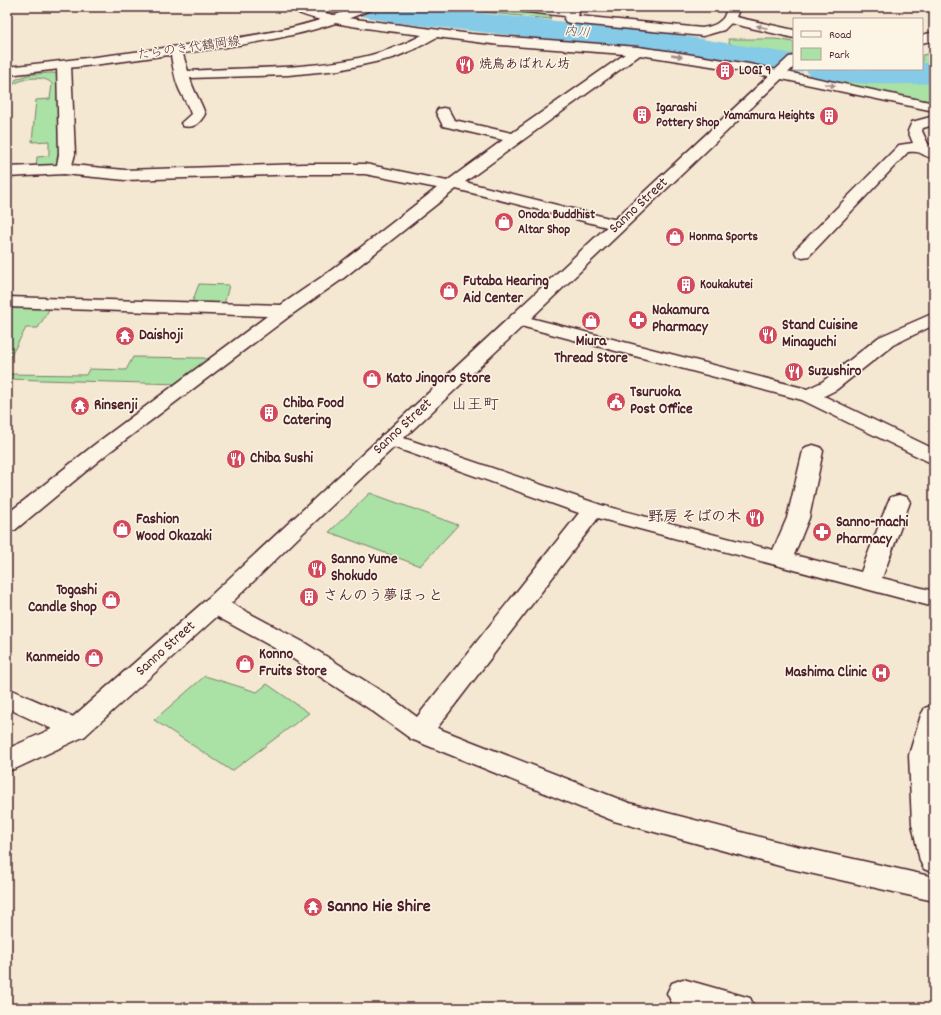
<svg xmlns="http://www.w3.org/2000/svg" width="941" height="1015" font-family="Dekko,'Klee One',sans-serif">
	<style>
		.green { fill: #aae1a5; stroke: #7a8068 }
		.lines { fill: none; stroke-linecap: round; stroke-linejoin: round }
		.river { fill: #85cae6; fill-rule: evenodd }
		.street-casing { stroke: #4a1f2b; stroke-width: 3 }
		.secondary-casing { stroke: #4a1f2b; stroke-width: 3 }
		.street { fill: #fcf5e5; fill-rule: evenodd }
		.secondary { fill: #fcf5e5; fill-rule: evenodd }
		.oneway { fill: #a38a88 }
		.labels { text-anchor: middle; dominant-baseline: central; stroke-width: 3; stroke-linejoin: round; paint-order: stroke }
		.far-water-label { font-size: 13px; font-style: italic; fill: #5c5263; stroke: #fcf5e5 }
		.far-street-label { font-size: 13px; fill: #4a1f2b; stroke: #fcf5e5 }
		.far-poi-label { font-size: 13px; font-weight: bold; fill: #4a1f2b; stroke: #fcf5e5; text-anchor: start }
		.street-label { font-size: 15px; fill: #4a1f2b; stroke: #fcf5e5 }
		.poi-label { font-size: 15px; font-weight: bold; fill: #4a1f2b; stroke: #fcf5e5; text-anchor: start }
		.neighbourhood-label { font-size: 16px; fill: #4a1f2b; stroke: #fcf5e5 }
		.near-poi-label { font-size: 18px; font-weight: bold; fill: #4a1f2b; stroke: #fcf5e5; text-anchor: start }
	</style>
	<rect width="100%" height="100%" fill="#f4e8d2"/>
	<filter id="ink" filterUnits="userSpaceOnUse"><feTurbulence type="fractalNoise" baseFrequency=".025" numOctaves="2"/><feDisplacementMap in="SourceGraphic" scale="8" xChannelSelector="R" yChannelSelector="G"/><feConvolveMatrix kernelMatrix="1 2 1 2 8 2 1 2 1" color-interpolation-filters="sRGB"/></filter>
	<g filter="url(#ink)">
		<g class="green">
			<polygon points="434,7 493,7 552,13 550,19"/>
			<polygon points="728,39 776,39 794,42 794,59 743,51 729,43"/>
			<polygon points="934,53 934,67 922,68 922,55"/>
			<path d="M52,73L61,74L59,163L55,166L36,168L37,157L49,156V141L32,142L36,100L50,99L52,84C45,75 26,78 18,82C14,83 13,86 9,87C17,73 38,74 52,73Z"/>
			<polygon points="808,75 844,79 844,77 894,80 934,80 934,102 923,101 857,88 840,82 805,77"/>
			<polygon points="199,284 229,285 224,305 191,305"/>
			<polygon points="7,307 50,308 38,328 26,328 7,363"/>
			<polygon points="133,357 204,358 211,361 180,384 7,379 7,374 86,375 89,369 126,370"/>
			<polygon points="370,493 458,525 420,566 329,532"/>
			<polygon points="205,676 257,692 267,684 309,713 232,771 154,720"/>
		</g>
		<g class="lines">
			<path class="river" d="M344,7H420L653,31L794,54V69H922V63H934V83C893,85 850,86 810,76L806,70L794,74L653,51L390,22L348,13Z"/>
			<defs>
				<g id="street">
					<path d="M290,7H307L325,13L347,18L471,34L638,47L674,52L749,64L934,103V111L749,72L640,55L465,182L625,222L627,225L625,228L619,230L456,189L341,280L291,315L108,453L15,530L7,532V514L94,445L267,316L7,307V297L281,305L329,272L437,188L365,174H304L125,180L64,174L7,177V167L57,165L59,154L57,65L59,62H69L71,65L75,154L72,165L125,170L304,164H365L447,181L503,140L443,126L436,112L438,109L443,108L448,109L454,120L512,133L625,54L500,45L437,37L417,48L393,58L339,70L288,75L190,78C193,91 201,101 205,114C200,123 194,129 183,126L181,123L191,114C188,105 184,99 180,91C174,79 173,64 170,51L171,48H181L188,71C267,65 350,74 422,35C399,32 301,23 290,7Z"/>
					<path d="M511,7C533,7 556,5 577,10L579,13L578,16L702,28C707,27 712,26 716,24C723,20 724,14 733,16L735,19L724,30L703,36L570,23L566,22L564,19L565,16L517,11L513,10Z"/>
					<path d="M934,116V125L923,128L922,131L928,144L934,148V158C922,157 923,150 908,152L809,256L803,257L797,256L795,252L797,248L899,145L913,143L908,131L912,122Z"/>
					<polygon points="934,313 934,325 893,345 836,390 824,396 934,449 934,463 927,461 802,400 513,324 510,320 513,316 519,315 807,389 822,382 879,337"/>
					<polygon points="389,433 601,505 773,550 787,518 803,451 806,447 813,445 820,447 823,451 809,518 794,555 861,572 888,502 891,497 899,495 907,497 910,502 882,578 934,591 934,607 598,518 437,728 629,803 787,844 934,877 934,901 787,868 614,821 411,739 371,710 287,655 207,611 203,605 207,599 215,597 223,599 305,643 389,696 417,717 579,513 382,443 379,439 382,435"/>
					<polygon points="7,688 85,722 89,729 85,736 76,739 67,736 7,708"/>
					<polygon points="934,705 934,873 924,869 920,861 912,824 909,755 921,715 925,708"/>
					<polygon points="683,979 750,998 755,1008 687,1008 672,1003 667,993 672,983"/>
				</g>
				<g id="secondary">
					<path d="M356,7H372L370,10C308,37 243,45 176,54C120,62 63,69 7,75V67C64,61 122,54 179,46C239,38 299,31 356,7Z"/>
					<polygon points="728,7 740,7 736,17 794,30 794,38 725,22 723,19"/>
					<polygon points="934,32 934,40 922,43 922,35"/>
					<polygon points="794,56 794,67 525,324 304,532 223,611 85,736 17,768 7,771 7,749 67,722 207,599 789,57"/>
				</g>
			</defs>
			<use href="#street" class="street-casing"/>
			<use href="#secondary" class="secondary-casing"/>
			<use href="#street" class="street"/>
			<use href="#secondary" class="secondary"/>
		</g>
		<defs><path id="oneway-solid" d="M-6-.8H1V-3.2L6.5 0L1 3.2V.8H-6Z"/></defs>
		<g class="oneway">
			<use href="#oneway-solid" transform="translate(762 27) rotate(-167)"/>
			<use href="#oneway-solid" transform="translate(677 56) rotate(9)"/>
			<use href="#oneway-solid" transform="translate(830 85) rotate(12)"/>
		</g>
	</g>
	<defs>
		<symbol id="restaurant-disc" viewBox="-11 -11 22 22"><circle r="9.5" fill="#d1495b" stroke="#fcf5e5"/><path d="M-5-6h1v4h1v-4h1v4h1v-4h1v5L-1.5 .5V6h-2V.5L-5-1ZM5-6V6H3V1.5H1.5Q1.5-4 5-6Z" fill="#fff"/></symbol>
		<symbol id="building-disc" viewBox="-11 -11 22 22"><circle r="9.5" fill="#d1495b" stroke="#fcf5e5"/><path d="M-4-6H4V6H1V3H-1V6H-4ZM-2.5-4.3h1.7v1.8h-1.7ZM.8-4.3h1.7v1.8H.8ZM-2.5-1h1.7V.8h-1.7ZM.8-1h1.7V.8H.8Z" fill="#fff"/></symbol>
		<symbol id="shop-disc" viewBox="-11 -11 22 22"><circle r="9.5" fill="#d1495b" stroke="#fcf5e5"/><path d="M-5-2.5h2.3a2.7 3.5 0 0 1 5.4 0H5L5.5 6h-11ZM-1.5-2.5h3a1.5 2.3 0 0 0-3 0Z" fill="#fff"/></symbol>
		<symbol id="pharmacy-disc" viewBox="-11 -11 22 22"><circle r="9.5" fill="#d1495b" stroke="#fcf5e5"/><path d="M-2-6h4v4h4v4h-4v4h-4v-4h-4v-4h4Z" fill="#fff"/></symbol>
		<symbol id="temple-disc" viewBox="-11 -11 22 22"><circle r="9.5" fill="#d1495b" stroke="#fcf5e5"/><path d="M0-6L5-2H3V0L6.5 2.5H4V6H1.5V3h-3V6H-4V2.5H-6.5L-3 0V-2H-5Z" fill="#fff"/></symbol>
		<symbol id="civic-disc" viewBox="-11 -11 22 22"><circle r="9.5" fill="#d1495b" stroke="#fcf5e5"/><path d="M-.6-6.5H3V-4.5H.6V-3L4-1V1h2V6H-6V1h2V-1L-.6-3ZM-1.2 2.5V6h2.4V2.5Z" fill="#fff"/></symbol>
		<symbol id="hospital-disc" viewBox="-11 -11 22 22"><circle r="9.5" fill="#d1495b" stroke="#fcf5e5"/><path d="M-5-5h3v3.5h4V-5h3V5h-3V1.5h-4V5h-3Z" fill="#fff"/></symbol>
	</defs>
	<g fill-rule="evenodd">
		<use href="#restaurant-disc" x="454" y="54" width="22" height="22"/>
		<use href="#building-disc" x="714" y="60" width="22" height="22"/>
		<use href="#building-disc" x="631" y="104" width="22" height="22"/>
		<use href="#building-disc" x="818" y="105" width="22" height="22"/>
		<use href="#shop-disc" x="493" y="211" width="22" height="22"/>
		<use href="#shop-disc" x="664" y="226" width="22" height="22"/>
		<use href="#building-disc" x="675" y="274" width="22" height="22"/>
		<use href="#shop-disc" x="438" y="280" width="22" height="22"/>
		<use href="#pharmacy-disc" x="627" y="309" width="22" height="22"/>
		<use href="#shop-disc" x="580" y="310" width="22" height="22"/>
		<use href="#restaurant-disc" x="757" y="324" width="22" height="22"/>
		<use href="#temple-disc" x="114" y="325" width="22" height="22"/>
		<use href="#restaurant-disc" x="783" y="361" width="22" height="22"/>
		<use href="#shop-disc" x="361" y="368" width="22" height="22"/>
		<use href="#civic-disc" x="605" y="391" width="22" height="22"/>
		<use href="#temple-disc" x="69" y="395" width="22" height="22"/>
		<use href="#building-disc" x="258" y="402" width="22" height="22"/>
		<use href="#restaurant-disc" x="225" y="448" width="22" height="22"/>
		<use href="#restaurant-disc" x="744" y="507" width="22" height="22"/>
		<use href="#shop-disc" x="111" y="518" width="22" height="22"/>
		<use href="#pharmacy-disc" x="811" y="521" width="22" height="22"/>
		<use href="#restaurant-disc" x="306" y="558" width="22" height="22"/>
		<use href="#building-disc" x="298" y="586" width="22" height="22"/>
		<use href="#shop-disc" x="100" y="589" width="22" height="22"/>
		<use href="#shop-disc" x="83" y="647" width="22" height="22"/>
		<use href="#shop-disc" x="234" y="653" width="22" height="22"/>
		<use href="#hospital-disc" x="870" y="662" width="22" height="22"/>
		<use href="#temple-disc" x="302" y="896" width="22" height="22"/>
	</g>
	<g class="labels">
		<g class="far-water-label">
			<text transform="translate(577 33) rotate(6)">内川</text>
		</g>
		<g class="far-street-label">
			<text transform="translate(189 49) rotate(-8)">たらのき代鶴岡線</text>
		</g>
		<g class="far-poi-label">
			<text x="479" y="65">焼鳥あばれん坊</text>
			<text x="739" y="71">LOGI 9</text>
			<text x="656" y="108">Igarashi<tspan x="656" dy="15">Pottery Shop</tspan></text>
			<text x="815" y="116" text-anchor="end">Yamamura Heights</text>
			<text x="518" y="215">Onoda Buddhist<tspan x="518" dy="15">Altar Shop</tspan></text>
			<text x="689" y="237">Honma Sports</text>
			<text x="700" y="285">Koukakutei</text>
		</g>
		<g class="street-label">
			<text transform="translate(639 206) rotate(-43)">Sanno Street</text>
			<text transform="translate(403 427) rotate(-43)">Sanno Street</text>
			<text transform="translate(166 649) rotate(-42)">Sanno Street</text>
		</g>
		<g class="poi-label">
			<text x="463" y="282">Futaba Hearing<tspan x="463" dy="17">Aid Center</tspan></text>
			<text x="652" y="311">Nakamura<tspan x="652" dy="17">Pharmacy</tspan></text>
			<text x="782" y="326">Stand Cuisine<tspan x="782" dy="17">Minaguchi</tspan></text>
			<text x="139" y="336">Daishoji</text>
			<text x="591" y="342" text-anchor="middle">Miura<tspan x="591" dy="17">Thread Store</tspan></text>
			<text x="808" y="372">Suzushiro</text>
			<text x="386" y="379">Kato Jingoro Store</text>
			<text x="630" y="393">Tsuruoka<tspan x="630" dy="17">Post Office</tspan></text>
			<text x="283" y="404">Chiba Food<tspan x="283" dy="17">Catering</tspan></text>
			<text x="94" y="406">Rinsenji</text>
			<text x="250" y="459">Chiba Sushi</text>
			<text x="741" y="518" text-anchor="end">野房 そばの木</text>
			<text x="136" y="520">Fashion<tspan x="136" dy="17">Wood Okazaki</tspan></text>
			<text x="836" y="523">Sanno-machi<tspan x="836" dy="17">Pharmacy</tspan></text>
			<text x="331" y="560">Sanno Yume<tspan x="331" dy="17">Shokudo</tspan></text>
			<text x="97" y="591" text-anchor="end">Togashi<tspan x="97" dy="17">Candle Shop</tspan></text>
			<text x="323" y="597">さんのう夢ほっと</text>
			<text x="259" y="655">Konno<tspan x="259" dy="17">Fruits Store</tspan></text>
			<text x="80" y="658" text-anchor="end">Kanmeido</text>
			<text x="867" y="673" text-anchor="end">Mashima Clinic</text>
		</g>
		<g class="neighbourhood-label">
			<text x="475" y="405">山王町</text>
		</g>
		<g class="near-poi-label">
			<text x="327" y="907">Sanno Hie Shire</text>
		</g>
	</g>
	<rect width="941" height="1015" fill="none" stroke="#fcf5e5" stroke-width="24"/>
	<rect x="12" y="12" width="917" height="991" fill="none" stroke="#4a1f2b" stroke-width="1.5" filter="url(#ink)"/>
	<rect x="793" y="18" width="130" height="52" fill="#fcf5e5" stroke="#b59f9b"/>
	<rect x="801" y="31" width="20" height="6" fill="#fcf5e5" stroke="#b59f9b"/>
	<text x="829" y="38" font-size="12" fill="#4a1f2b">Road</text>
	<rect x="801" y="48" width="20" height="12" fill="#aae1a5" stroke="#b59f9b"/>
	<text x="829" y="58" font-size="12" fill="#4a1f2b">Park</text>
</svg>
